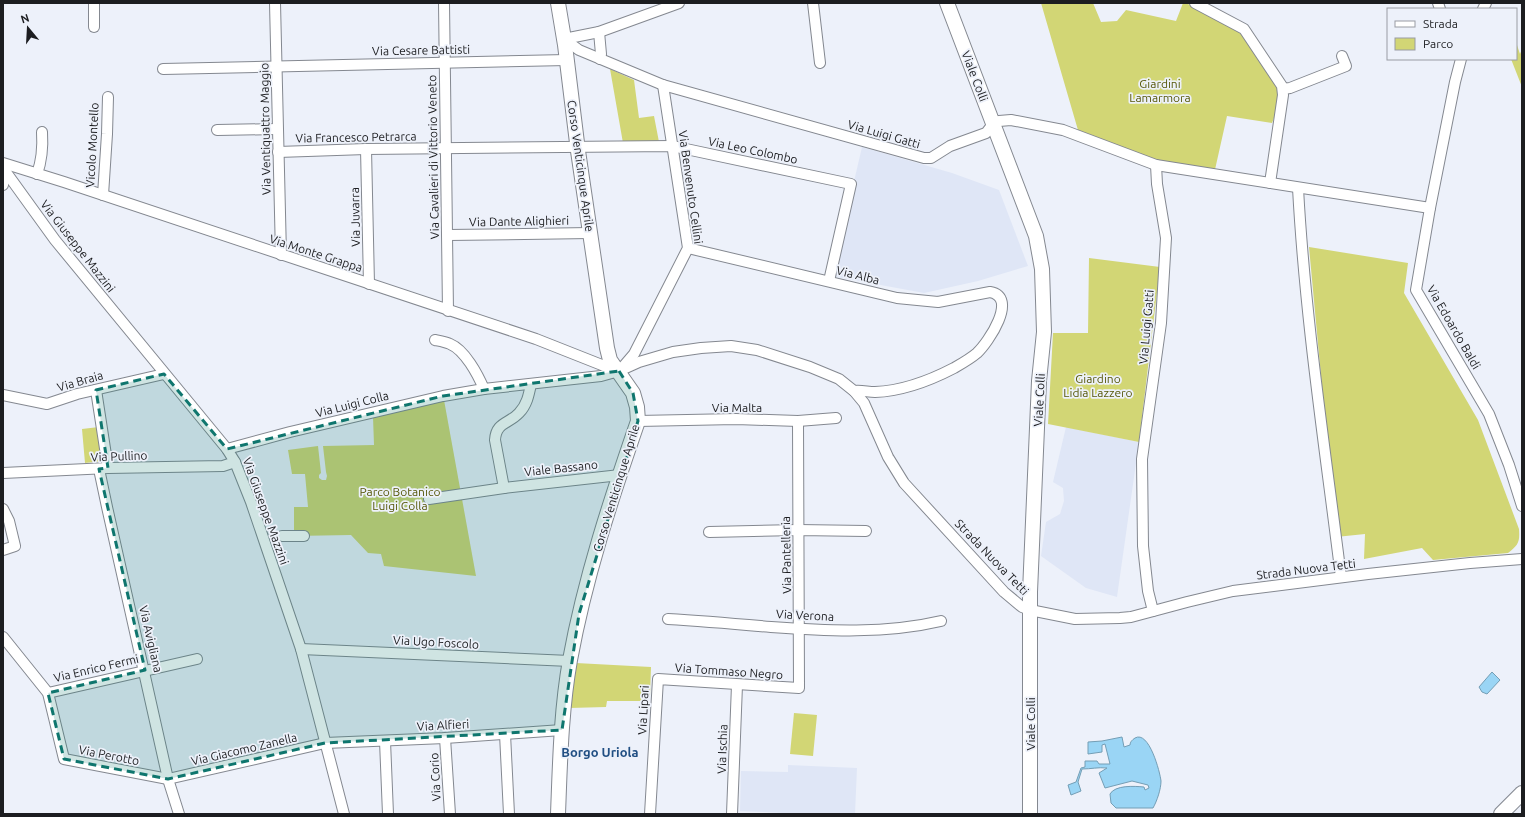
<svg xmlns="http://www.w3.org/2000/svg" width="1525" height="817" font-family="Ubuntu,sans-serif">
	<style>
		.built { fill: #dfe6f6 }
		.green { fill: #d2d675 }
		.water { fill: #9ad5f5; stroke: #749eb5 }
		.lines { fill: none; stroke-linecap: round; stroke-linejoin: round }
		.street-tunnel { stroke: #ced1d9; stroke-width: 10; stroke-dasharray: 10 5; stroke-linecap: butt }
		.street-casing { stroke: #848890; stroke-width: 12 }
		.secondary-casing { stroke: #848890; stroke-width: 16 }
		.street { stroke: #fff; stroke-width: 10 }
		.secondary { stroke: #fff; stroke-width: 14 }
		.marked { fill: #0f766e; fill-opacity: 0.2; stroke: #0f766e; stroke-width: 3; stroke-dasharray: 8 5; stroke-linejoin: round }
		.labels { text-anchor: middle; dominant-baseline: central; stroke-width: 3.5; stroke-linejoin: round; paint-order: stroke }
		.street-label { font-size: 12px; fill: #1c1d20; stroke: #edf1fa }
		.park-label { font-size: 12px; fill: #57580a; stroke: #edf1fa }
		.neighbourhood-label { font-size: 13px; font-weight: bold; fill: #214f83; stroke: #edf1fa }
	</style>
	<rect width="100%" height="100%" fill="#edf1fa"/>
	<g class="built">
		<polygon points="862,147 952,173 999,190 1028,266 978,281 924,293 832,276"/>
		<polygon points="1066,427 1139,442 1117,597 1086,588 1041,556 1046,522 1060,514 1064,501 1063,488 1053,482"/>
		<polygon points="788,765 857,768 855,814 783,814 783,813 740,811 741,771 788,772"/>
	</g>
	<g class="green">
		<polygon points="1041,3 1093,3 1101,22 1117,21 1126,10 1176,21 1183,3 1186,3 1247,33 1283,95 1272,123 1227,116 1214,174 1156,165 1080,137"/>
		<polygon points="1516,42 1520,54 1522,49 1522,87 1511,59 1516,59"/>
		<polygon points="610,69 634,80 639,118 654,116 659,142 623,143"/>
		<path d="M1309,247L1408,263L1404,293L1478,420L1519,529C1520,543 1518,545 1508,553L1433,560L1422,548L1364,559L1365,534L1336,537Z"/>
		<polygon points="1089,258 1160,267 1139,442 1048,424 1053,333 1088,333"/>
		<polygon points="444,400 476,576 384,566 381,554 368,553 351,535 294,536 294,507 308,507 305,474 292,474 288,450 318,446 321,473 319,475 319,478 322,480 326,480 327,476 326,472 323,446 374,445 373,417"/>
		<polygon points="99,427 102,461 85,463 82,429"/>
		<polygon points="576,663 651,667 650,696 642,701 607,701 606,707 569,708"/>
		<polygon points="794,713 817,715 813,756 790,754"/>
	</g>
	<g class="water">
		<polygon points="1492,672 1500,680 1487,694 1482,692 1479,687"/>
		<path d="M1122,737L1124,747L1130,745C1130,742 1132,740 1135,738C1149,730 1160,772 1161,781C1161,789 1157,801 1153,808H1116L1111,803L1110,794C1115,785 1134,786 1144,787L1145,790L1149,788L1148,785L1132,781L1105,788L1099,773L1107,768C1098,767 1091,769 1082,769L1078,782L1081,791L1071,795L1068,785L1076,782L1081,768L1085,767V761H1097L1099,764H1110L1105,744L1102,745V752L1088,754V742L1102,741Z"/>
	</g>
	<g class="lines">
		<polyline class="street-tunnel" points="266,536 282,536"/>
		<defs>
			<g id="street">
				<polyline points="275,3 281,255"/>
				<polyline points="444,3 448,311"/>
				<polyline points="813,3 820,63"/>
				<polyline points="1195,3 1244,29 1282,86 1283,95 1270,183"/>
				<polyline points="1438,3 1440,9"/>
				<polyline points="1483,9 1486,3"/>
				<polyline points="94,27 94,3"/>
				<polyline points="599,32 601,54 600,59"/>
				<polyline points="564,39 579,50 663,85 924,158 931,158 950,146 986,133 993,124 999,121 1011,120 1063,130 1156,165 1430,208"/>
				<polyline points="564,39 599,32 679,3"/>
				<polyline points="1461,59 1455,82 1430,208 1416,290 1489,414 1509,465 1522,506"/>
				<polyline points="163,69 567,60"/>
				<polyline points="1283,89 1290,88 1346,66 1342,56"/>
				<polyline points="217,130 277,129"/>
				<polyline points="366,149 369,284"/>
				<polyline points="278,152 366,149 672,146 851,184 829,281"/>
				<polyline points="3,163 64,182 536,339 617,371"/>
				<polyline points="3,168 55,240 227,449 235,462 251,502 301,649 344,814"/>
				<path d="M37,174C42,160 43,147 42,132"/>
				<polyline points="3,185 5,171"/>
				<path d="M1298,188C1305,318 1325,448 1341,577"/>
				<polyline points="103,195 107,134 108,97"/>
				<polyline points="448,235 590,233"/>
				<path d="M688,248L897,298L938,302L990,292C1019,297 988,343 977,353C970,359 961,364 954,368C929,381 903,391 875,392C868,392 861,390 854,391"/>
				<path d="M435,340C440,341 446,342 450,344C465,350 478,375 484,389"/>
				<polyline points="622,368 634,354 688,248 663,85"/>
				<polyline points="96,390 108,468"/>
				<polyline points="3,395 47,404 77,394 164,374"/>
				<polyline points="638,421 736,419 798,421 836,418"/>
				<polyline points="227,449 290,432 443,396 484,389 601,376 619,371 639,362 673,352 701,348 731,346 757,350 810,367 839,379 854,391 864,403 888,457 904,483 1004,592 1022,607 1030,610 1075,619 1120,618 1131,617 1187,602 1233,591 1368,574 1470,563 1522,559"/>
				<polyline points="99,469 107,507 168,779 179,814"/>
				<polyline points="3,473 108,468 223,466 235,462"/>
				<path d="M504,488L495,440C496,422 509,424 519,413C527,405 529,394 531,384"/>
				<polyline points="429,499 504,488 620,475"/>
				<polyline points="3,509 9,521 15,546 3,550"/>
				<polyline points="709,532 798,530 866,531"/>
				<polyline points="282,536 304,536"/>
				<polyline points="1153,611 1148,591 1143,546 1142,459 1161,323 1166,238 1157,184 1156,165"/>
				<path d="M668,619C702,621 737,624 771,627C827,631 886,634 941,621"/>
				<polyline points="3,637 48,693 64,759 168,779 325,743 445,738 562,730"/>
				<polyline points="301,649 570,661"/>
				<polyline points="48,693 197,659"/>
				<polyline points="505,734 509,814"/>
				<polyline points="445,738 450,814"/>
				<polyline points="385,741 388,814"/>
				<polyline points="650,814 658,679 799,688 798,421"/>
				<polyline points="732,814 737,685"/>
			</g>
			<g id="secondary">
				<path d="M558,3L565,45L578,151L607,348L610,360L633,393L637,407L638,421C611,499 585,578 570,660C561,711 560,763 558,814"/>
				<polyline points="947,3 1036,236 1042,269 1044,332 1039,381 1030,592 1030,814"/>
				<polyline points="1501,814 1522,793"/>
			</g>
		</defs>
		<use href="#street" class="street-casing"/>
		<use href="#secondary" class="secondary-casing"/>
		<use href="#street" class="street"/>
		<use href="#secondary" class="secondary"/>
	</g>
	<path class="marked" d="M619,371L633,393L638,421L579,614L562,730L325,743L168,779L64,759L48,693L145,670L99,469L108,468L96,390L164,374L227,449L443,396Z"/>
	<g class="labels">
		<g class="street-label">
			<text transform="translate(421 50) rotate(-1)">Via Cesare Battisti</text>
			<text transform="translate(975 76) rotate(69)">Viale Colli</text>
			<text transform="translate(265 129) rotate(-91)">Via Ventiquattro Maggio</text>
			<text transform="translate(884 134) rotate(16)">Via Luigi Gatti</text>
			<text transform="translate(356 137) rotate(-1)">Via Francesco Petrarca</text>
			<text transform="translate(92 145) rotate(-87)">Vicolo Montello</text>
			<text transform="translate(753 150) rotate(12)">Via Leo Colombo</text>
			<text transform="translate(433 157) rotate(-91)">Via Cavalieri di Vittorio Veneto</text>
			<text transform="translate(581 166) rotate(82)">Corso Venticinque Aprile</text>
			<text transform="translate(691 187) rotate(82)">Via Benvenuto Cellini</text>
			<text transform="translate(355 217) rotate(-91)">Via Juvarra</text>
			<text transform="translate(519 221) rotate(-1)">Via Dante Alighieri</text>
			<text transform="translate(78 246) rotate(52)">Via Giuseppe Mazzini</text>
			<text transform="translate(316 253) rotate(18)">Via Monte Grappa</text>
			<text transform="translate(858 275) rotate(14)">Via Alba</text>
			<text transform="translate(1146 327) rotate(-85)">Via Luigi Gatti</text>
			<text transform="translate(1454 327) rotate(60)">Via Edoardo Baldi</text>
			<text transform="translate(80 381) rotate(-16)">Via Braia</text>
			<text transform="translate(1039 400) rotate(-87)">Viale Colli</text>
			<text transform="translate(352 404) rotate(-14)">Via Luigi Colla</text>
			<text x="737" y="407">Via Malta</text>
			<text transform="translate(119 456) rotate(-2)">Via Pullino</text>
			<text transform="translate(561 468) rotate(-6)">Viale Bassano</text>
			<text transform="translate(616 488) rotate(-73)">Corso Venticinque Aprile</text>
			<text transform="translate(266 511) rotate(70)">Via Giuseppe Mazzini</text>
			<text transform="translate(786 555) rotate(-91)">Via Pantelleria</text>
			<text transform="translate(992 557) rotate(46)">Strada Nuova Tetti</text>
			<text transform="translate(1306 569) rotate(-7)">Strada Nuova Tetti</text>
			<text transform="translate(805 615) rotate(3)">Via Verona</text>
			<text transform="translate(151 639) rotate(77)">Via Avigliana</text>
			<text transform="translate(436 642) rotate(3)">Via Ugo Foscolo</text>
			<text transform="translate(96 668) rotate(-13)">Via Enrico Fermi</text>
			<text transform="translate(729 671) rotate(4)">Via Tommaso Negro</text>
			<text transform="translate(643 710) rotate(-87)">Via Lipari</text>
			<text transform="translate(1030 724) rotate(-90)">Viale Colli</text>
			<text transform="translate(443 725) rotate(-3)">Via Alfieri</text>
			<text transform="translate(244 749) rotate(-13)">Via Giacomo Zanella</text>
			<text transform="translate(722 749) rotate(-88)">Via Ischia</text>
			<text transform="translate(109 755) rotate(11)">Via Perotto</text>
			<text transform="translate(435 777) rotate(-93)">Via Corio</text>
		</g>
		<g class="park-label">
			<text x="1160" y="83">Giardini<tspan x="1160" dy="14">Lamarmora</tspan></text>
			<text x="1098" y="378">Giardino<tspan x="1098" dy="14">Lidia Lazzero</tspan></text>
			<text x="400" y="491">Parco Botanico<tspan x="400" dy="14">Luigi Colla</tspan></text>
		</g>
		<g class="neighbourhood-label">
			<text x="600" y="752">Borgo Uriola</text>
		</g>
	</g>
	<rect width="1525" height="817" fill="none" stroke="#1c1d20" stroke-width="8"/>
	<rect x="1387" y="8" width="130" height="52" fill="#edf1fa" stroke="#999ca3"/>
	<rect x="1395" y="21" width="20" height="6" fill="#ffffff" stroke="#999ca3"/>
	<text x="1423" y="28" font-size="12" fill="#1c1d20">Strada</text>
	<rect x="1395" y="38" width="20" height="12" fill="#d2d675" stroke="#999ca3"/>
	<text x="1423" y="48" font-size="12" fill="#1c1d20">Parco</text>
	<g transform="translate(28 28) rotate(342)" stroke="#edf1fa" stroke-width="3" paint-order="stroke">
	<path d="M0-3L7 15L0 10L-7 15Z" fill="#1c1d20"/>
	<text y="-6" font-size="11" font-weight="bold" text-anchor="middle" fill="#1c1d20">N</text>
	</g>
</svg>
